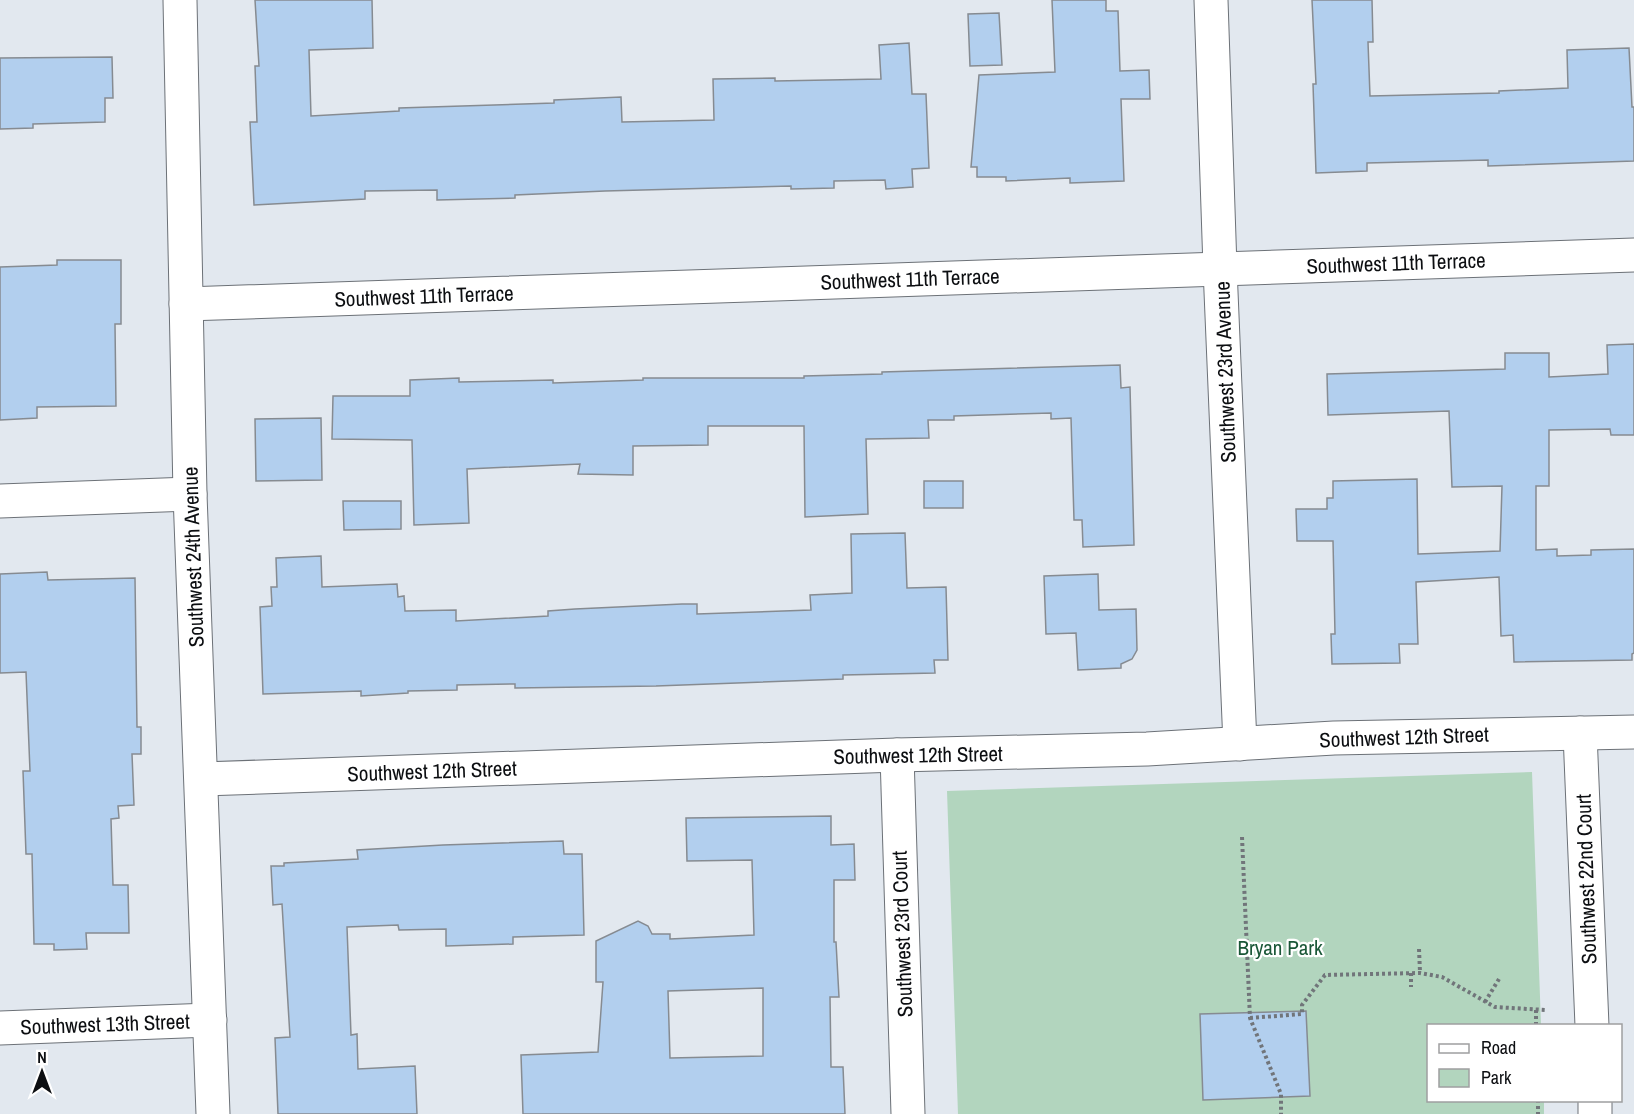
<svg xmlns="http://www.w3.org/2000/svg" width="1634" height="1114" font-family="'Archivo Narrow',sans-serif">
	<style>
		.green { fill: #b2d5be }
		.building { fill: #b2cfee; stroke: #868b91; stroke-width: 1.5; fill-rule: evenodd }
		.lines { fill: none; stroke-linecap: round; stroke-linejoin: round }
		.street-casing { stroke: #6c7177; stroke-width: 35 }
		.path { stroke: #71757a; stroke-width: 4; stroke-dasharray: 3 3; stroke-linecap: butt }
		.street { stroke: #fff; stroke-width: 33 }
		.labels { text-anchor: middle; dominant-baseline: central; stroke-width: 4.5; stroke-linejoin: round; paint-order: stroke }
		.street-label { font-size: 21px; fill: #0c0e11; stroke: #fff }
		.park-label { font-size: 21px; fill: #1a5737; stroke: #fff }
	</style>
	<rect width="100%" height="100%" fill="#e2e8ef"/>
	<polygon class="green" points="1532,772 1541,1025 1428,1026 1428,1100 1544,1101 1544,1114 958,1114 947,791"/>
	<g class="building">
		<polygon points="255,0 372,0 373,48 309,50 311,116 399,111 399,108 554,103 554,100 621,97 622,122 714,120 713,79 775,78 775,81 881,79 879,45 909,43 912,94 926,94 929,168 912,169 913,187 886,189 885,180 834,181 834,188 791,189 791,186 605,191 515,195 515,198 437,200 437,190 365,191 365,199 254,205 250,122 257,122 255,66 259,66"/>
		<polygon points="1052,0 1106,0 1106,11 1118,11 1120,71 1149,70 1150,99 1121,99 1124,181 1070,183 1070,178 1006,181 1006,177 977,177 977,167 971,167 979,75 1055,72"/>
		<polygon points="1312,0 1372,0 1373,42 1368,42 1370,96 1499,93 1499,91 1568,88 1567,50 1629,48 1632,107 1634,107 1634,161 1488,166 1488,160 1367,163 1367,171 1316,173 1313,84 1316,84"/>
		<polygon points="999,13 1002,65 970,66 968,14"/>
		<polygon points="112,57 113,98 105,98 105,122 33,124 33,128 0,129 0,58"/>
		<polygon points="57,260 121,260 121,324 115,324 116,406 37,407 37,418 0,420 0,267 57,265"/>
		<polygon points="1634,344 1634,435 1611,435 1610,429 1549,430 1549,486 1536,486 1536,550 1557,549 1557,556 1591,555 1591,550 1634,549 1634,653 1632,654 1632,660 1514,662 1513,635 1501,636 1499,577 1416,582 1418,644 1399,644 1400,663 1332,664 1331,634 1335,634 1333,541 1297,541 1296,509 1327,509 1327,498 1333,498 1333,481 1417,479 1418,554 1500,551 1502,486 1452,487 1449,411 1328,415 1327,374 1505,369 1505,353 1549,353 1549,377 1608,374 1607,345"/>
		<polygon points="1120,365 1121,388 1130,387 1134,545 1083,547 1082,520 1074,520 1071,418 1051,419 1051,413 954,416 954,420 928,420 929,438 866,439 868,514 805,517 804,426 708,426 708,445 633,446 633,475 578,474 580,464 467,469 469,523 414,525 412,440 332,439 333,396 410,396 410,380 459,378 459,382 553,380 553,383 643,380 643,378 804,378 804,376 882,374 882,372"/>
		<polygon points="321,418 322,480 256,481 255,419"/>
		<rect x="924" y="481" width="39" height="27"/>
		<polygon points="343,501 401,501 401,529 344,530"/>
		<polygon points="905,533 907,588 946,587 948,660 934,660 935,673 843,675 843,679 656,686 515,688 515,684 457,685 457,690 408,691 408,693 361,696 361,691 263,694 260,607 272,606 271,587 277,587 276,558 321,556 322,587 397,584 398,597 404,596 405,611 456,610 456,621 548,616 548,611 575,609 682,604 697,604 697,614 811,610 810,595 852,593 851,534"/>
		<polygon points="47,572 48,580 135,578 137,727 141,727 141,754 132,754 134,805 118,806 119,818 111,819 113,885 128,885 129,933 86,933 87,949 54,950 54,944 34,944 32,854 26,854 23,771 30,771 26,672 0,673 0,574"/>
		<polygon points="1098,574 1099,610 1136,609 1137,650 1132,659 1121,664 1121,668 1078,670 1076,633 1046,634 1044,576"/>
		<path d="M831,816V845L854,844L855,880H834V942H836L839,997H830L831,1067H843L845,1114H523L521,1055L598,1052L603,982H596V941L638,921L648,926L652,934H670V939L754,935L752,860L687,861L686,818ZM763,988V1056L670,1058L668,991Z"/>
		<polygon points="563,841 564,854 582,854 584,935 513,937 513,944 446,946 446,929 399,930 398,925 347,927 351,1035 357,1034 358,1069 415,1066 417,1114 278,1114 275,1038 290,1037 282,904 273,905 271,866 284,866 284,863 358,859 357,850 443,845"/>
		<polygon points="1306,1011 1310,1096 1203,1100 1200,1014"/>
	</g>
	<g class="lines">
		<defs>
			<g id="street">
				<polyline points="180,0 190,494 213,1114"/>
				<polyline points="1211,0 1220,268 1240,744"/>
				<polyline points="186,304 1634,255"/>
				<polyline points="0,501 190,494"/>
				<polyline points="1580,733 1592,1026"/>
				<polyline points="897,755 908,1114"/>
				<polyline points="202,779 897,755 1147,749 1334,738 1634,732"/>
				<polyline points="0,1028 210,1020"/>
				<polyline points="1595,1100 1595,1114"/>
			</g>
		</defs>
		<use href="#street" class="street-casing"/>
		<g class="path">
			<polyline points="1242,837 1250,1018 1281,1094 1281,1114"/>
			<polyline points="1419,949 1420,972"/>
			<polyline points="1411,973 1411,987"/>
			<polyline points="1485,1002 1499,979"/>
			<polyline points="1536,1010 1536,1026"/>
			<polyline points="1250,1018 1302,1014 1302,1005 1325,975 1420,973 1442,977 1495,1007 1545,1010"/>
			<polyline points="1538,1100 1538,1114"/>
		</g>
		<use href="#street" class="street"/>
	</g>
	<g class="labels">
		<g class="street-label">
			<text transform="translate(1396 263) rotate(-2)">Southwest 11th Terrace</text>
			<text transform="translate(910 279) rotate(-2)">Southwest 11th Terrace</text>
			<text transform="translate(424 296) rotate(-2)">Southwest 11th Terrace</text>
			<text transform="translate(1225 372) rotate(-92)">Southwest 23rd Avenue</text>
			<text transform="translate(193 557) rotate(-92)">Southwest 24th Avenue</text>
			<text transform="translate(1404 737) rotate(-2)">Southwest 12th Street</text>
			<text transform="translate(918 755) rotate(-1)">Southwest 12th Street</text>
			<text transform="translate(432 771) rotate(-2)">Southwest 12th Street</text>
			<text transform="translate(1586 879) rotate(-92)">Southwest 22nd Court</text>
			<text transform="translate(902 934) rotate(-92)">Southwest 23rd Court</text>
			<text transform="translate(105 1024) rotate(-2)">Southwest 13th Street</text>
		</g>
		<g class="park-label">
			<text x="1280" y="947">Bryan Park</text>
		</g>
	</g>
	<rect x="1427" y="1024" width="195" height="78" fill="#ffffff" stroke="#9e9fa0" stroke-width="1.5"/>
	<rect x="1439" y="1044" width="30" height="9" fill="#ffffff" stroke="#9e9fa0" stroke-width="1.5"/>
	<text x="1481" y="1054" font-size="18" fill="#0c0e11">Road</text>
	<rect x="1439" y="1069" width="30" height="18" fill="#b2d5be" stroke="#9e9fa0" stroke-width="1.5"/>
	<text x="1481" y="1084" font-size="18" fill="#0c0e11">Park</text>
	<g transform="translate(42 1072)" stroke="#ffffff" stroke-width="4.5" paint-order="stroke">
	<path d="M0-4.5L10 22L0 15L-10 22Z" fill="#0c0e11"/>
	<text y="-9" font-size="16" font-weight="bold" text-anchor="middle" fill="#0c0e11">N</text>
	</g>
</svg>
